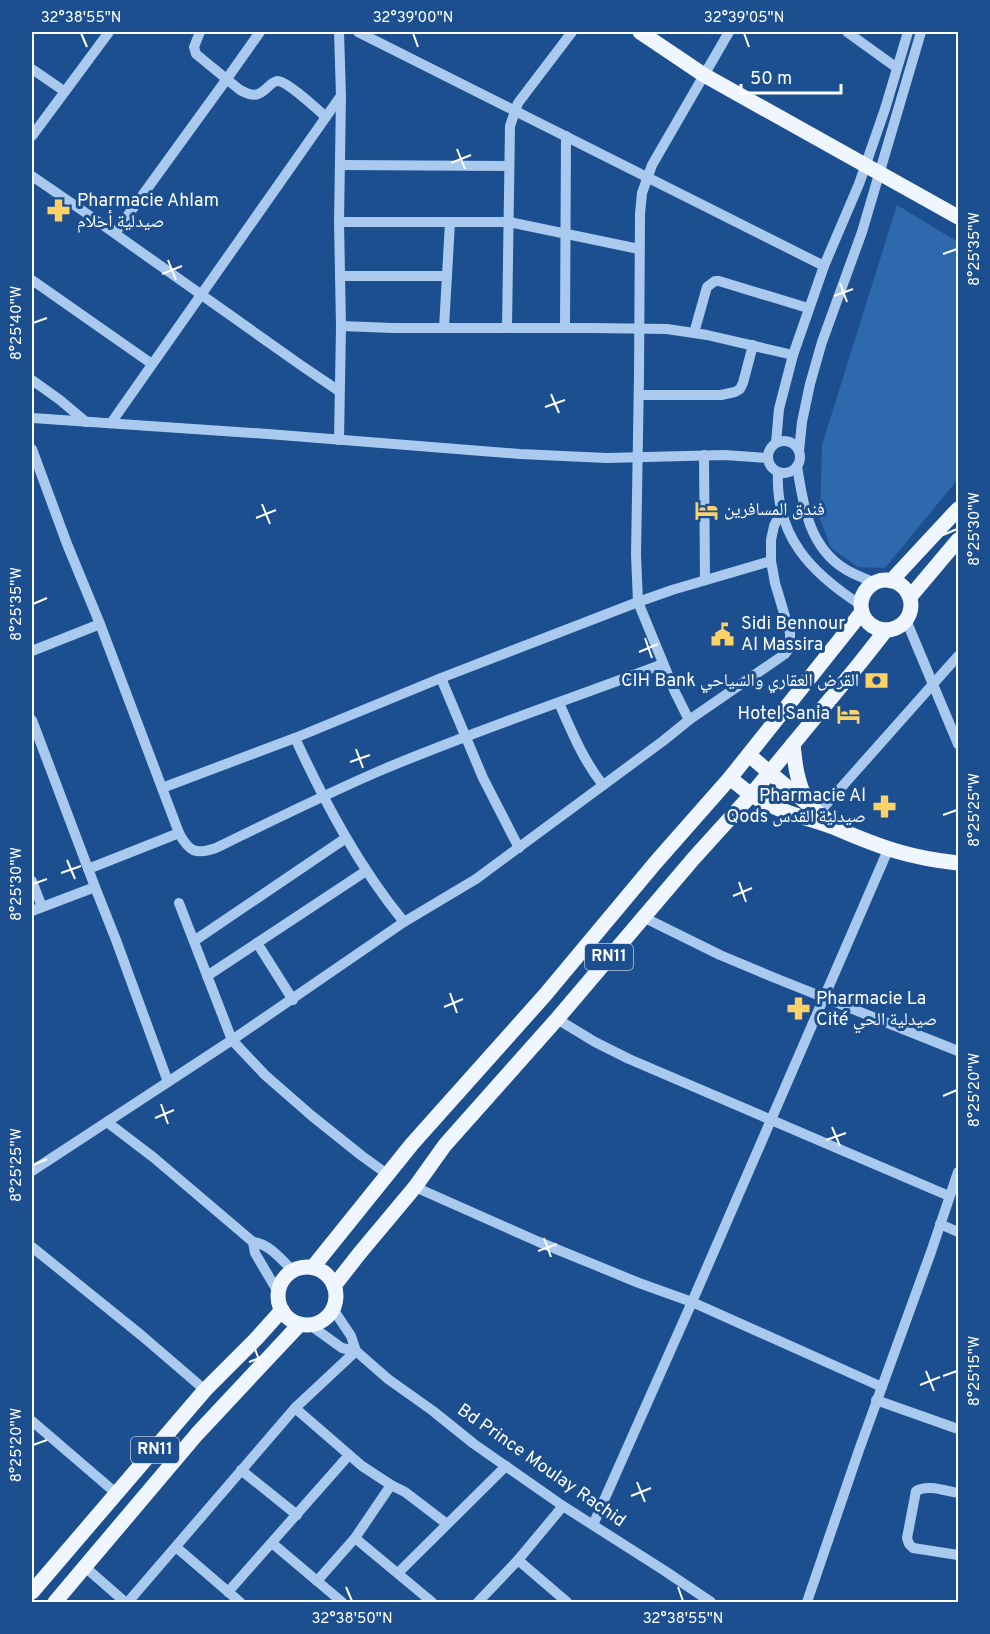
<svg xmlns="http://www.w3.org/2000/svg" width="990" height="1634" font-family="Overpass,'Noto Naskh Arabic',sans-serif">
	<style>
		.green { fill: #2e69ad }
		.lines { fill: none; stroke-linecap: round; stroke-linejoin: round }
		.minor { stroke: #a9c9ee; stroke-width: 10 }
		.major { stroke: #f0f6ff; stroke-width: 15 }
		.ticks { fill: none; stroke: #fff; stroke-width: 2 }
		.labels { text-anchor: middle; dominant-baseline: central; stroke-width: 6; stroke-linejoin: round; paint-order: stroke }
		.shield { fill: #1b4f8f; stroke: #bbcadd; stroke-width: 1.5 }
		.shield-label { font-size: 16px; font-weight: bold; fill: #fff }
		.poi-label { font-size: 18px; fill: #fff; stroke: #1b4f8f; text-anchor: start }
		.street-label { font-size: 18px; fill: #fff; stroke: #1b4f8f }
		.neatline { fill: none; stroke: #fff; stroke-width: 2 }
		.ticks-label { font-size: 15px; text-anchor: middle; fill: #fff }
	</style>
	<rect width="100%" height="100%" fill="#1b4f8f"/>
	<polygon class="green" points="897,205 958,242 958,479 885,568 858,567 831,548 820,519 822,445"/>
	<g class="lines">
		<g class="minor">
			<path d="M200,32L194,47L196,54L240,90C253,97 258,97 269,86C271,84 273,82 277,81C286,80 318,110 326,117"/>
			<polyline points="358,32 824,266"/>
			<polyline points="847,32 897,68"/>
			<polyline points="32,69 64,91"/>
			<polyline points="32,136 109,32"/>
			<polyline points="340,165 509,166"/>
			<polyline points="32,176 83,211 302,366 339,391"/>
			<polyline points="339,222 509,222 639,249"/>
			<polyline points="115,233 226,80 260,32"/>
			<polyline points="340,276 447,276"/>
			<polyline points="32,280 152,364"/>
			<polyline points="341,326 393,328 590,328 667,329 707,335 793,355"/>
			<polyline points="444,328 450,222"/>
			<polyline points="507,328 510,126 518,103 572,32"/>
			<polyline points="565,328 566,136"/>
			<polyline points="694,333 707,287 715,281 719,281 808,308"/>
			<polyline points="32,380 60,400 86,422"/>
			<polyline points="639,395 721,395 735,392 740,389 743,383 753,345"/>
			<polyline points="32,418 268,434 520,454 607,458 724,455 767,458"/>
			<polyline points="111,423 340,97"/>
			<polyline points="339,440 341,326 339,222 341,96 339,32"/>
			<circle cx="784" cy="457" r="16"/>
			<polyline points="776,443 779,409 793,355 824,266 859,184 885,109 908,32"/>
			<path d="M32,449L67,544L100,624L179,833C189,852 196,855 216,848C269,822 322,796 377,772C471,732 568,700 663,664"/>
			<polyline points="799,451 802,422 810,384 822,342 862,232 921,32"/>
			<polyline points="704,455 705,580"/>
			<path d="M797,466C803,505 809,547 845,569C854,575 865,578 875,583"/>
			<path d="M778,472C775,536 811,573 861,605"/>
			<polyline points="906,620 958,744"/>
			<polyline points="32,651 100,624"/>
			<polyline points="441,678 483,778 519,848"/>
			<path d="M559,703C572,732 583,760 603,785"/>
			<polyline points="32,720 95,887 116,940 168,1082"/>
			<polyline points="689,720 675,692 638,602 636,555 639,376 640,214 642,193 652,165 729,32"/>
			<path d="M295,738C325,803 359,867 404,922"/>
			<polyline points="162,788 295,738 441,678 638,602 672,590 771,561"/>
			<polyline points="815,817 958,656"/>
			<polyline points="88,869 179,833"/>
			<polyline points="32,881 42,907"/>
			<polyline points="179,903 232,1040 265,1075 312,1116 362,1156 387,1174"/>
			<polyline points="32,911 95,887"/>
			<polyline points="643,917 720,955 775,978 958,1051"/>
			<polyline points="194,941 346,838"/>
			<polyline points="257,943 293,1000"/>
			<polyline points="207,976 366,871"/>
			<polyline points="557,1019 595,1042 629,1059 949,1196"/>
			<polyline points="107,1122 153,1157 253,1242"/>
			<polyline points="32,1171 232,1040 404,922 476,879 663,741 689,720 785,654 790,647 790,633 775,583 771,561 771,540 774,526 781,512"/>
			<polyline points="415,1187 539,1242 639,1283 692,1302 882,1387"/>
			<polyline points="940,1224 958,1232"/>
			<polyline points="32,1247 141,1335 205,1390"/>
			<path d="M278,1292L255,1253L253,1242C268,1243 282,1260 292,1270"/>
			<polyline points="310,1325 342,1348 356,1351 351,1336 333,1309"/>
			<polyline points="876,1400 958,1429"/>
			<polyline points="295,1408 362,1466 391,1485 405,1492 447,1524"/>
			<polyline points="32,1421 117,1494"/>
			<polyline points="241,1470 297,1515"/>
			<path d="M958,1493C945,1491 928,1484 916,1491L907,1538L909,1544L913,1548L958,1555"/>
			<polyline points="593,1525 692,1302 888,850"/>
			<polyline points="355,1538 432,1602"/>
			<polyline points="272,1543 342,1602"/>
			<polyline points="176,1547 240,1602"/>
			<polyline points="518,1560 567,1602"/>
			<polyline points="85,1567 125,1602"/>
			<polyline points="398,1573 506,1466"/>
			<polyline points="317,1581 355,1538 391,1485"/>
			<polyline points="228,1592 349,1455"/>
			<polyline points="128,1602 295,1408 356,1351 388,1379 433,1411 474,1444 563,1506 665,1571 711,1602"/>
			<polyline points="478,1602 518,1560 563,1506"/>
			<polyline points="807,1602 859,1450 931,1252 958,1172"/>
		</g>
		<g class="major">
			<polyline points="640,32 704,75 958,217"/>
			<circle cx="886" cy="605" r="25"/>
			<polyline points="891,581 958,509"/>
			<polyline points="910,597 958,540"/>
			<path d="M793,744C795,765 797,782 807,801"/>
			<polyline points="749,755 770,773 831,823"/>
			<path d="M730,778C741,787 751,796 764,802C787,815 814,819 838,829C882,848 911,858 958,863"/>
			<polyline points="313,1267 412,1144 545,995 656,862 730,778 862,612"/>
			<circle cx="307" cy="1296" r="29"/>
			<polyline points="334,1286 359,1254 415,1187 445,1145 557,1019 694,858 751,795 860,663 886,630"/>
			<polyline points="32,1592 205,1390 256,1339 282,1310"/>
			<polyline points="55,1602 197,1434 300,1324"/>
		</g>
	</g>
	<path class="ticks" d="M81,33L87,47M413,33L418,47M744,33L749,47M457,149L465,169M451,163L471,155M943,254L957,249M168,260L176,280M162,274L182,266M840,283L847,302M834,296L853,289M33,323L47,318M551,394L559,413M545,407L565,400M262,504L270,524M256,518L276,510M943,535L957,529M33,604L47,598M645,638L652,658M639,652L658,644M356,749L363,768M350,762L370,755M943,815L957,810M67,860L75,879M61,873L81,866M739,882L746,902M33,884L47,879M733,896L752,888M450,993L457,1013M444,1007L463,999M943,1096L957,1090M161,1104L168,1124M155,1118L174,1110M832,1127L840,1146M826,1140L846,1133M33,1165L47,1159M544,1238L551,1257M538,1251L557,1244M255,1349L262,1368M249,1362L268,1355M926,1371L934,1391M943,1376L957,1371M920,1385L940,1377M33,1445L47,1440M637,1482L645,1502M631,1496L651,1488M346,1587L352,1601M678,1587L683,1601"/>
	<defs>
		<symbol id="pharmacy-bare" viewBox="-9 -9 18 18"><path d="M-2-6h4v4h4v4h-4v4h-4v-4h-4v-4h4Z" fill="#ffd166" stroke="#1b4f8f" stroke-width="2.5" paint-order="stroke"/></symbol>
		<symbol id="hotel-bare" viewBox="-9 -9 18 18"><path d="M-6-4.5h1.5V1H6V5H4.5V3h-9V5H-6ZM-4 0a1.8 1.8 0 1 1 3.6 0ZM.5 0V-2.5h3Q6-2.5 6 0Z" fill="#ffd166" stroke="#1b4f8f" stroke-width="2.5" paint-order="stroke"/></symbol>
		<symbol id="civic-bare" viewBox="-9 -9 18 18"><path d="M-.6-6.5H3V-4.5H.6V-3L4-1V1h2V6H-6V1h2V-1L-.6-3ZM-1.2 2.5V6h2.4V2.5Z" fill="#ffd166" stroke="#1b4f8f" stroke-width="2.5" paint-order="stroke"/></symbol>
		<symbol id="bank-bare" viewBox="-9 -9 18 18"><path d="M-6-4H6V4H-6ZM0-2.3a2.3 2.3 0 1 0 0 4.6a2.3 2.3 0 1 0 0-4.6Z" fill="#ffd166" stroke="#1b4f8f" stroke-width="2.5" paint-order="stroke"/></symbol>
	</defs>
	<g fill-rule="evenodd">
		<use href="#pharmacy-bare" x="42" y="194" width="33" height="33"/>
		<use href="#hotel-bare" x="690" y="494" width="33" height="33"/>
		<use href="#civic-bare" x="706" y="618" width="33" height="33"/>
		<use href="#bank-bare" x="860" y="664" width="33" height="33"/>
		<use href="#hotel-bare" x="832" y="698" width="33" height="33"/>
		<use href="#pharmacy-bare" x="868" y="790" width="33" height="33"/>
		<use href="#pharmacy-bare" x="782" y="992" width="33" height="33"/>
	</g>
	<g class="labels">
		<g class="shield">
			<rect x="585" y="944" width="48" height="26" rx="4.5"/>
			<rect x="131" y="1437" width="48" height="26" rx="4.5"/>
		</g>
		<g class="shield-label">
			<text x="609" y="957">RN11</text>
			<text x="155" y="1450">RN11</text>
		</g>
		<g class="poi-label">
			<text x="77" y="201">Pharmacie Ahlam<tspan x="77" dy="21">صيدلية أحلام</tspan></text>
			<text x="724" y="510">فندق المسافرين</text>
			<text x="741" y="624">Sidi Bennour<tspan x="741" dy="21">Al Massira</tspan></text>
			<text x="859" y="681" text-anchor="end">CIH Bank القرض العقاري والسياحي</text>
			<text x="830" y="714" text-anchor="end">Hotel Sania</text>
			<text x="866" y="796" text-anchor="end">Pharmacie Al<tspan x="866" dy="21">Qods صيدلية القدس</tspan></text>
			<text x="816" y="999">Pharmacie La<tspan x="816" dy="21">Cité صيدلية الحي</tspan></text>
		</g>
		<g class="street-label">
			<text transform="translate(541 1466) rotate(35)">Bd Prince Moulay Rachid</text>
		</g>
	</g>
	<rect width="990" height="1634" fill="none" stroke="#1b4f8f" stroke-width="66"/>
	<path d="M741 84v9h100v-9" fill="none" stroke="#ffffff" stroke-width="3"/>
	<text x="750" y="84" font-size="18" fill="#ffffff" stroke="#1b4f8f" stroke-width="4.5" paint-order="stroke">50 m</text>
	<rect x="33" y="33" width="924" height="1568" class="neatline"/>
	<g class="ticks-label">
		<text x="81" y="22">32°38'55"N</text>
		<text x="413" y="22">32°39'00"N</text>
		<text x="744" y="22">32°39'05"N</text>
		<text transform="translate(974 249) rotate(-90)" y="5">8°25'35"W</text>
		<text transform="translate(16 323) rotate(-90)" y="5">8°25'40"W</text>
		<text transform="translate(974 529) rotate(-90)" y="5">8°25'30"W</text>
		<text transform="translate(16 604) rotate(-90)" y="5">8°25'35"W</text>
		<text transform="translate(974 810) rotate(-90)" y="5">8°25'25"W</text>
		<text transform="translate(16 884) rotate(-90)" y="5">8°25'30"W</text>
		<text transform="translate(974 1090) rotate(-90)" y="5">8°25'20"W</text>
		<text transform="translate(16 1165) rotate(-90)" y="5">8°25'25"W</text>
		<text transform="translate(974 1371) rotate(-90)" y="5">8°25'15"W</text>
		<text transform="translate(16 1445) rotate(-90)" y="5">8°25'20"W</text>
		<text x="352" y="1623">32°38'50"N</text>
		<text x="683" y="1623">32°38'55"N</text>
	</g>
</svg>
